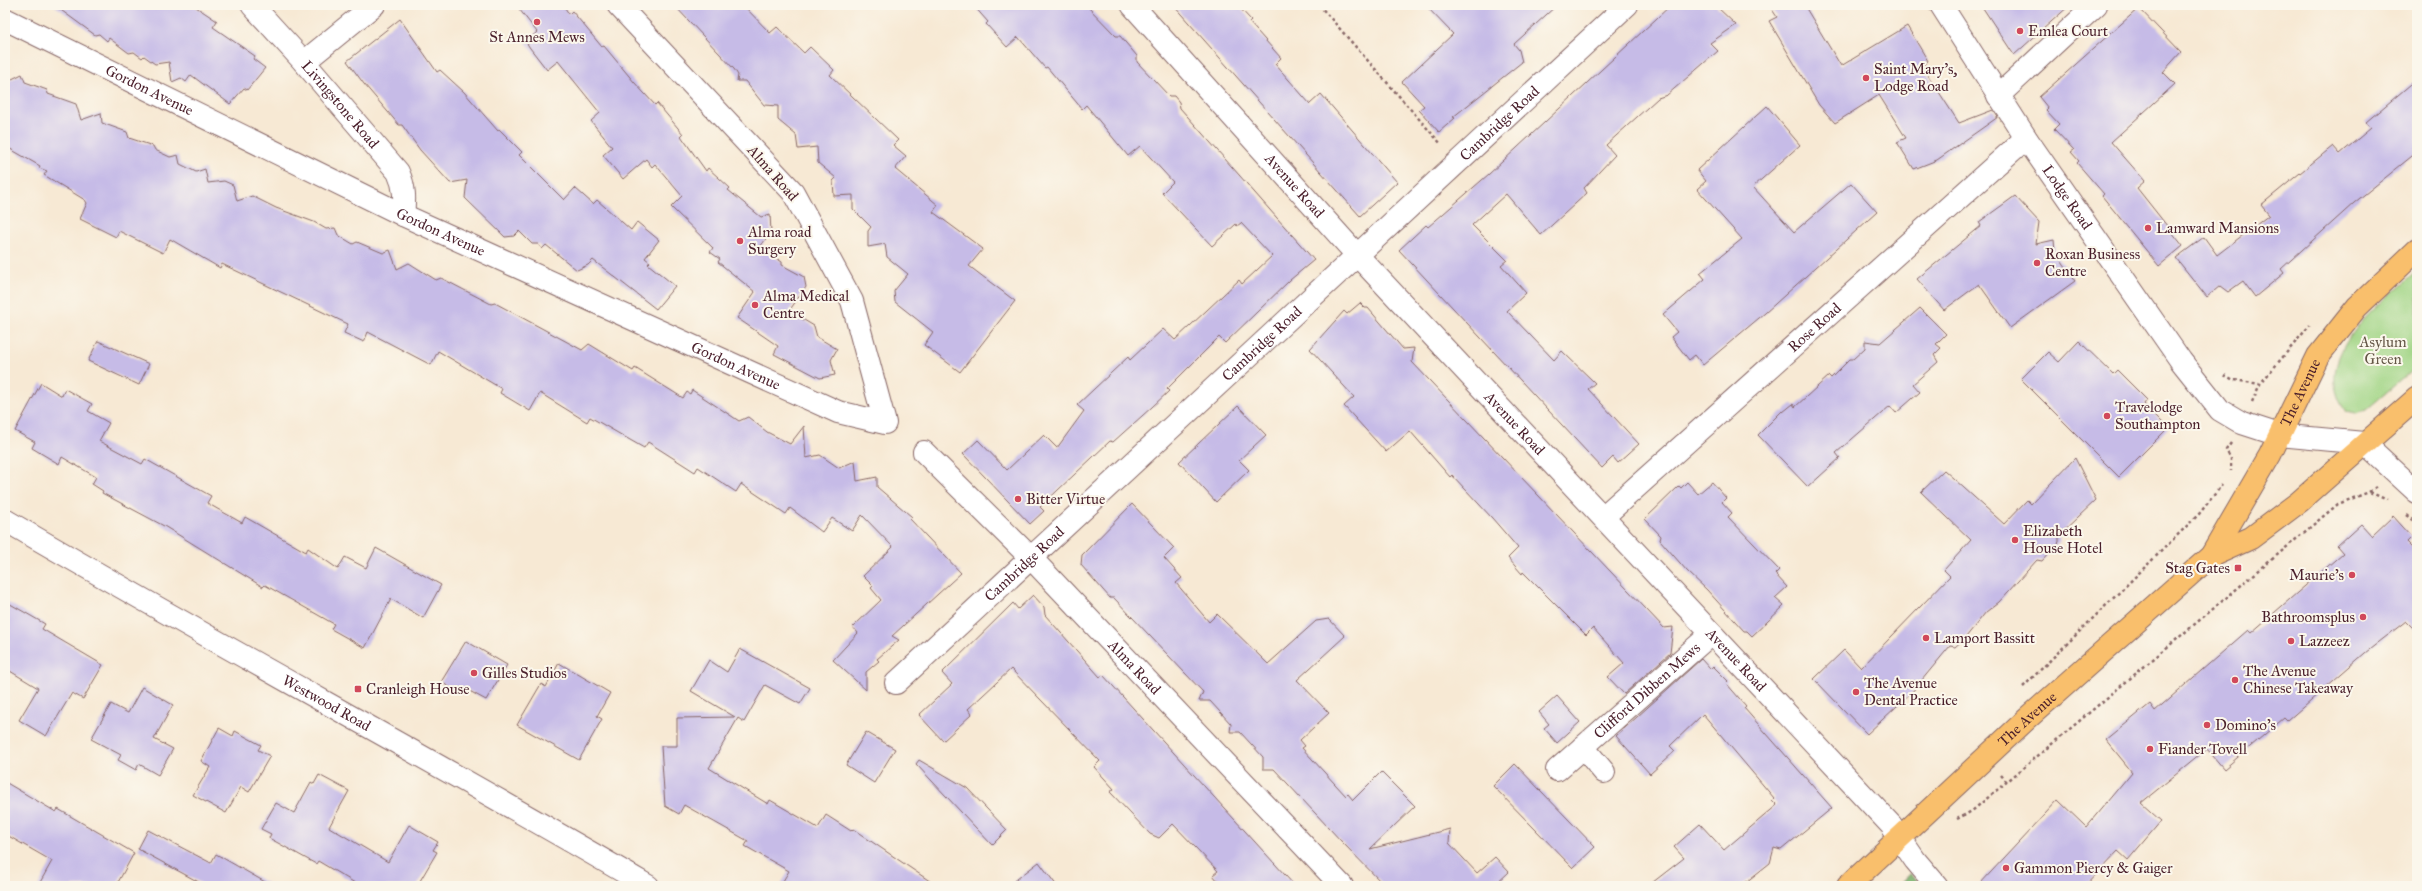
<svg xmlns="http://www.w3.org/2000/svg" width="2422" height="891" font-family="'IM FELL Great Primer',serif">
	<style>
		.green { fill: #a2d586; stroke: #767a58 }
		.forest { fill: #81b673; stroke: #666a4f }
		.building { fill: #c6bbe7 }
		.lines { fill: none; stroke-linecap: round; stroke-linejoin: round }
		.minor-casing { stroke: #876666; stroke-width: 24 }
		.major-casing { stroke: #876666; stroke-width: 24 }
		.path { stroke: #876666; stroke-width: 2.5; stroke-dasharray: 3 3; stroke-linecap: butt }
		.minor { stroke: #fff; stroke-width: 22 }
		.major { stroke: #f9bf6c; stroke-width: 22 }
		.poi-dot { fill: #d1495b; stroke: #fbf7ec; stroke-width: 1.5 }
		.labels { text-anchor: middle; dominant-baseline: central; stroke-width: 4; stroke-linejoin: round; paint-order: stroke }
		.poi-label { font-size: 15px; fill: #4a1f2b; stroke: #fbf7ec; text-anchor: start }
		.street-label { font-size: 15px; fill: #4a1f2b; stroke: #fbf7ec }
		.park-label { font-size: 15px; fill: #645646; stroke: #fbf7ec }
	</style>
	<rect width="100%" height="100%" fill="#fbf7ec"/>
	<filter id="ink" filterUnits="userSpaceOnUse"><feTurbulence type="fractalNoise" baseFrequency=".025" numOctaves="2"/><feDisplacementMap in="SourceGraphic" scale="8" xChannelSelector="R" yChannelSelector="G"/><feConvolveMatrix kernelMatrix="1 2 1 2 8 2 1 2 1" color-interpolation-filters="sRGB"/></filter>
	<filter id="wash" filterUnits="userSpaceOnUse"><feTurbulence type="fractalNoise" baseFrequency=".012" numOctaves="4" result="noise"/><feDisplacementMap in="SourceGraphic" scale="16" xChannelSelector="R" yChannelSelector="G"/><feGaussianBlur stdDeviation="0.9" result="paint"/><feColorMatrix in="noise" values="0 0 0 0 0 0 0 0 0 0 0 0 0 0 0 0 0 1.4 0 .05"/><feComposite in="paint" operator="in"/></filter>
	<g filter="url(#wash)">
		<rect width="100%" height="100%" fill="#f7e9d4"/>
		<path class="green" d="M2417,271V366L2366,410L2355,414L2346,412C2307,356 2379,305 2417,271Z"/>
		<polygon class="forest" points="1910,873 1921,886 1897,886"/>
		<g id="blocks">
			<g class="building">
				<polygon points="54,5 193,5 217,21 213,27 255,56 253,59 265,68 247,90 244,88 230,104 191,75 186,82 181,78 172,82 169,62 155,64 144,56 142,58 134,52 129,53 109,38 107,41 99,34 95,35"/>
				<polygon points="516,5 563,5 569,14 572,11 602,47 604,46 634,82 655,105 657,103 683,134 681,136 706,171 708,168 730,188 728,190 761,217 770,214 771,232 760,247 782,262 782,265 804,277 806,287 789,311 814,326 817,337 837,349 831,360 835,375 820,378 774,354 778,346 737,318 755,292 718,262 720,259 710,252 713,248 671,207 682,196 655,164 652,167 646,159 623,179 603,155 612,147 591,121 600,113 558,61 547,70 530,48 526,42 537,32"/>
				<polygon points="674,5 743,5 770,33 777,27 804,53 810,47 834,70 830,75 898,140 893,145 906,156 895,169 938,205 933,212 983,249 969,266 1015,301 960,372 924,345 933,332 895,302 894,291 908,274 887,257 885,244 868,247 868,231 871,227 853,209 853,195 834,196 833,181 836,178 818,163 817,147 798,149 796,135 778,120 778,106 764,105 745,81 737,81 738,75 734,69"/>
				<polygon points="973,5 1086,5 1116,36 1120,36 1137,56 1137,62 1169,96 1174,96 1179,102 1180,108 1314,260 1290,280 1225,343 1219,337 1167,389 1169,391 1152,407 1113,442 1110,441 1040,507 1044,511 1030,524 963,454 978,440 1007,470 1044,435 1057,448 1084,411 1077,405 1128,357 1130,360 1163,329 1175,340 1239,280 1242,284 1272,256 1241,223 1237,226 1236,224 1212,246 1162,193 1173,182 1140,146 1128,156 1086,105 1082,109 1047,67 1045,68 1018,37 1007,47 986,24 988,22"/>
				<polygon points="1173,5 1237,5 1251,20 1249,22 1281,58 1275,64 1310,104 1321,94 1397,182 1360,216"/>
				<polygon points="1425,5 1557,5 1514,44 1519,50 1522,62 1453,117 1455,118 1439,132 1419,110 1424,106 1402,82 1453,34"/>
				<polygon points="1671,5 1715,5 1736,25 1710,43 1718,51 1667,95 1658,98 1606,145 1615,155 1584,188 1587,193 1541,235 1506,194 1472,225 1507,260 1501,265 1526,293 1507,311 1554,360 1562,351 1595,383 1588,389 1639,444 1618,463 1613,457 1602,468 1399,250 1426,225 1428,227 1489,174"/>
				<polygon points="1769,5 1804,5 1841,66 1907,26 1928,61 1922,66 1959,123 1993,110 1998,117 1937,160 1914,169 1897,142 1906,138 1879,95 1835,123 1819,105 1769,21 1777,17"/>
				<polygon points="1981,5 2070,5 2014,55"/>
				<polygon points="2139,8 2181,52 2163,72 2175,84 2111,142 2145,181 2137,188 2183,246 2159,266 2102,196 2104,194 2077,163 2079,161 2071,152 2074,150 2054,129 2059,124 2046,110 2048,108 2039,97"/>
				<polygon points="400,19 437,72 440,70 464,92 498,131 499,129 522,152 519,155 564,200 575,188 593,204 597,200 631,230 637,222 659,240 645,258 650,262 648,264 675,286 656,309 593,260 588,265 577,270 546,245 542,249 538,244 532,244 519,231 514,236 505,237 465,198 467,180 450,183 420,150 402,125 399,125 364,84 347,61"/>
				<polygon points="22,74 25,82 47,90 48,94 76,104 81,120 101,113 102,123 127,132 129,138 153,146 155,150 170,157 178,155 180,164 196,172 205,169 208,183 224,181 233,185 237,201 252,196 276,208 314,222 326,229 335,228 338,235 353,244 357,242 383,253 390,250 397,269 409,263 436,280 441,278 491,304 495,303 582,350 589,344 633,371 635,368 683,398 687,392 690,394 692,390 739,421 748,417 767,432 790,444 804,426 806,458 820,455 839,468 855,461 857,481 877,477 877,487 912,517 910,519 961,573 892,636 899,640 877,659 879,661 866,672 866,690 833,660 858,633 853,627 881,600 871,588 873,586 863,576 893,547 862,515 852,531 832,518 822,532 790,508 786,514 741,484 736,492 698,467 695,472 648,442 644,448 590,417 587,422 540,393 530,411 500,393 502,389 438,351 431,365 368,332 364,342 344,333 348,324 222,264 220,268 170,239 163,253 119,231 116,237 80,219 87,203 85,200 44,175 47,171 39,168 40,166 5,146 5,87 8,81"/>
				<polygon points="2417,79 2417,152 2354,203 2281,269 2284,273 2255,297 2243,281 2228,292 2220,286 2207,297 2176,258 2204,237 2217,255 2269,215 2261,205 2333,146 2340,154 2371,128 2366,122"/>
				<polygon points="1767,106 1800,145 1753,187 1794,232 1851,183 1877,212 1765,313 1703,365 1695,355 1689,360 1671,337 1677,332 1663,315 1705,279 1700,273 1742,239 1697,189 1706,181 1697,170"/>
				<polygon points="2015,196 2039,222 2036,244 2054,240 2055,252 2075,281 2010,328 1979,284 1944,310 1917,279 1981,226 1979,222"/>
				<polygon points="1360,303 1365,308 1368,308 1403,349 1414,348 1412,362 1664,628 1673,627 1670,653 1624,694 1608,677 1624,663 1593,628 1586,635 1523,572 1522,574 1508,558 1518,548 1492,518 1452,475 1450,477 1410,431 1386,452 1344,406 1354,397 1310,349 1344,311 1347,314"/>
				<polygon points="1920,308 1946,334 1936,344 1941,348 1934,355 1938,362 1913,384 1920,392 1896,413 1890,406 1836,453 1840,458 1808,487 1758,435 1782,411 1783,412 1793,404 1795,407 1829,376 1831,378 1850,359 1853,359 1865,348 1865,341 1880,343"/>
				<polygon points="98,341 149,364 139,385 88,361"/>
				<polygon points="2079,341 2113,374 2117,370 2147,400 2144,404 2168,428 2119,477 2021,379 2048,352 2059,362"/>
				<polygon points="41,383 62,396 65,389 92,404 88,411 109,423 99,441 142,464 145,459 211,496 207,503 242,523 245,517 306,552 308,548 338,569 345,557 366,568 376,548 441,585 423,618 391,599 365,648 331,629 334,624 265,585 263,587 164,526 102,493 103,491 92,484 96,477 62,457 59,464 32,448 35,442 15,431"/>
				<polygon points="1238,406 1266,435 1239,460 1249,470 1216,502 1179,462"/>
				<polygon points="2075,458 2096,500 2059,535 2059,542 2042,561 2037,560 1999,602 1986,612 1966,637 1955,647 1950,646 1912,692 1867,734 1814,679 1844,650 1861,668 1950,576 1944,570 1971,540 1921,492 1944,470 2004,524 2027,500 2031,504"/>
				<polygon points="1687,482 1698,494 1712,482 1726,498 1722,502 1732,513 1728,517 1779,570 1775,574 1787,587 1775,598 1784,606 1752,636 1747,631 1744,631 1707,590 1687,571 1660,540 1661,536 1645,519 1679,486 1681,488"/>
				<polygon points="1132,504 1174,548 1164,558 1182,578 1176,583 1209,622 1217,614 1268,664 1316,621 1329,619 1345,636 1297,680 1329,713 1300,740 1305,746 1302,748 1346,796 1348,794 1353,800 1381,772 1415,806 1370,849 1450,829 1449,843 1477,873 1495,857 1509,872 1494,886 1385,886 1342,842 1274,769 1263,769 1263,757 1240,732 1230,732 1231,724 1210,701 1199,701 1203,692 1114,598 1110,598 1081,565 1082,555"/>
				<polygon points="2393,516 2412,537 2407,542 2417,552 2417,632 2406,621 2365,653 2287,721 2284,718 2224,769 2207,749 2141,803 2161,821 2128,860 2118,851 2085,886 1978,886 2058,800 2086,827 2132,772 2106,740 2150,704 2155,711 2248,630 2251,633 2282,606 2343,553 2337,546 2361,524 2372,536"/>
				<polygon points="1033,595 1044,607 1045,615 1100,677 1103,675 1295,886 1222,886 1213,875 1218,871 1173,824 1159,838 1150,834 1110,792 1114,789 1094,767 1100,761 1011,669 968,709 972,714 943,741 919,715 952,684 942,673 1013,603 1018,609"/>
				<polygon points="5,601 45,624 42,629 103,665 83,699 72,693 46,736 19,720 38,688 5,668"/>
				<polygon points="466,641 507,665 486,700 464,688 461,694 441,682"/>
				<polygon points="740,649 810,688 800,704 765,685 744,722 738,718 709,768 768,804 770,800 818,828 826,815 851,831 853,829 937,886 780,886 789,871 745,846 748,841 684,805 679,814 665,806 661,746 677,746 677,718 735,717 691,691 709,660 727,672"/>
				<polygon points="1701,659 1710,669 1713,666 1728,681 1726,683 1746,706 1744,708 1832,808 1781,850 1774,848 1770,863 1741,886 1648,886 1684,858 1674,847 1700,824 1724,850 1777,805 1772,800 1774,798 1703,714 1670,746 1675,751 1650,774 1616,736"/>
				<polygon points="559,663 610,693 597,716 602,719 579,760 517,725 541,684 546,687"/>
				<polygon points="142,687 173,705 154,739 173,749 158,775 139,764 136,770 118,760 121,755 91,739 111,704 128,713"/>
				<polygon points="1557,696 1580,722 1557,743 1544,728 1549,724 1539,712"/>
				<polygon points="219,728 233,736 235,731 261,745 258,750 270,756 249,792 241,787 226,813 193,795 210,767 201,761"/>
				<polygon points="866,732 895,749 874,783 846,765"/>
				<polygon points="919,760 967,788 1007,830 992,845 916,764"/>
				<polygon points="1515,764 1595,847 1573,868 1493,786"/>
				<polygon points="319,775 349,791 329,827 388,862 409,825 438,842 433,850 437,852 417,886 360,886 318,861 316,864 269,838 271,834 261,829 276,803 294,813 311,782 314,784"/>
				<polygon points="5,782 56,812 58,809 134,853 116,886 38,886 52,861 5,834"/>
				<polygon points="148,830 211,863 216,854 272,886 206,886 138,849"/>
				<polygon points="1039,862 1057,886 1008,886"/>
			</g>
		</g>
	</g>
	<g filter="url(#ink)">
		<use href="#blocks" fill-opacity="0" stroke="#876666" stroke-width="1"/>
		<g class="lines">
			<defs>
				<g id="minor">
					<path id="s1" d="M252,5L304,62L398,172C405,187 405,199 403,215"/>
					<path id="s2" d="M1132,5L1357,255L1891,825L1915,860L1937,886"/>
					<path id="s3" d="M1941,5L2026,138L2181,361L2220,410L2242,423L2279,435L2364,443L2417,492"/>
					<path id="s4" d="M5,19L403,215L838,412L885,423L852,301L793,192L618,5"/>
					<polyline points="304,62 374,5"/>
					<polyline points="1998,96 2096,5"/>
					<path id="s5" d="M924,452L1031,558L1342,886"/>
					<path id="s6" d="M1603,517L2026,138"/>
					<path id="s7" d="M5,520C218,645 435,761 648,886"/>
					<path id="s8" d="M896,683L1627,5"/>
					<polyline points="1583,747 1604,772"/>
					<path id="s9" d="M1557,770L1711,634"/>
				</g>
				<g id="major">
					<polyline points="2211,556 2251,538 2299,502 2417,398"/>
					<path id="s10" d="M1848,886L2029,717L2211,556L2270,455L2318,356L2357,307L2417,250"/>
				</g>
			</defs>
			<use href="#minor" class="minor-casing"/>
			<use href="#major" class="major-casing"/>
			<g class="path">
				<polyline points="1319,5 1441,144"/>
				<polyline points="2224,375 2234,380 2260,384"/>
				<polyline points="2252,402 2260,384 2310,325"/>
				<polyline points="2231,443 2226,450 2231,459 2231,471"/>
				<polyline points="2370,492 2387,500"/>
				<polyline points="2407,515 2417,523"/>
				<polyline points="2023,687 2199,514 2222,485"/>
				<polyline points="2001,775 2007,782"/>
				<polyline points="1957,819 1972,811 2338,504 2369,492 2376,487"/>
			</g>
			<use href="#minor" class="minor"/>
			<use href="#major" class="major"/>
		</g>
	</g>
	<g class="poi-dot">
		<circle cx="537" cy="22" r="4"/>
		<circle cx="2020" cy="31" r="4"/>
		<circle cx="1866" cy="78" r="4"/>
		<circle cx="2148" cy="228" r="4"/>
		<circle cx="740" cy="241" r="4"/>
		<circle cx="2037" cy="263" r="4"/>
		<circle cx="755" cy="305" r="4"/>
		<circle cx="2107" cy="416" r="4"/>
		<circle cx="1018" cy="499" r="4"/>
		<circle cx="2015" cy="540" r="4"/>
		<rect x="2234" y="564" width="8" height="8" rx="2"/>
		<circle cx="2352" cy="575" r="4"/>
		<circle cx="2363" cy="617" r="4"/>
		<circle cx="1926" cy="638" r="4"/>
		<circle cx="2291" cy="641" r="4"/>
		<circle cx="474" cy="673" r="4"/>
		<circle cx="2235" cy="680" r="4"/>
		<rect x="354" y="685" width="8" height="8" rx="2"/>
		<circle cx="1856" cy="692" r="4"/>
		<circle cx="2207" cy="725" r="4"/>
		<circle cx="2150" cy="749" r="4"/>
		<circle cx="2006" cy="868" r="4"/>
	</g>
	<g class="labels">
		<g class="poi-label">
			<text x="2028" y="31">Emlea Court</text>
			<text x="537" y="37" text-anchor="middle">St Annes Mews</text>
			<text x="1874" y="69">Saint Mary's,<tspan x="1874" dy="17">Lodge Road</tspan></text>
			<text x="2156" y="228">Lamward Mansions</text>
			<text x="748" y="232">Alma road<tspan x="748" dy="17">Surgery</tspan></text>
			<text x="2045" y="254">Roxan Business<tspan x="2045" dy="17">Centre</tspan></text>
			<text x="763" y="296">Alma Medical<tspan x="763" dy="17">Centre</tspan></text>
			<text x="2115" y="407">Travelodge<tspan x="2115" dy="17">Southampton</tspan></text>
			<text x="1026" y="499">Bitter Virtue</text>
			<text x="2023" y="531">Elizabeth<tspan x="2023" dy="17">House Hotel</tspan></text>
			<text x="2230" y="568" text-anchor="end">Stag Gates</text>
			<text x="2344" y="575" text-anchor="end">Maurie's</text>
			<text x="2355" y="617" text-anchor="end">Bathroomsplus</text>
			<text x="1934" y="638">Lamport Bassitt</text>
			<text x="2299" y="641">Lazzeez</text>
			<text x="2243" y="671">The Avenue<tspan x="2243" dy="17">Chinese Takeaway</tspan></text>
			<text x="482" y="673">Gilles Studios</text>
			<text x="1864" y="683">The Avenue<tspan x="1864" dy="17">Dental Practice</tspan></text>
			<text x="366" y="689">Cranleigh House</text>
			<text x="2215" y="725">Domino's</text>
			<text x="2158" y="749">Fiander Tovell</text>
			<text x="2014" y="868">Gammon Piercy &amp; Gaiger</text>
		</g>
		<g class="street-label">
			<text stroke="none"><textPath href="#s4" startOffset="161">Gordon Avenue</textPath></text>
			<text stroke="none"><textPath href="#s1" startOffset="133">Livingstone Road</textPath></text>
			<text stroke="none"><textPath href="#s8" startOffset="823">Cambridge Road</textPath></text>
			<text transform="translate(773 173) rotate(49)">Alma Road</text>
			<text stroke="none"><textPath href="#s2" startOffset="243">Avenue Road</textPath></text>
			<text stroke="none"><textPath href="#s3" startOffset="230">Lodge Road</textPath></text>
			<text stroke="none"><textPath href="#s4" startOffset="485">Gordon Avenue</textPath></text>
			<text stroke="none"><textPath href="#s6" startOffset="284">Rose Road</textPath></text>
			<text stroke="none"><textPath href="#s8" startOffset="499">Cambridge Road</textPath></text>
			<text stroke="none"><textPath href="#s4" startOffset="809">Gordon Avenue</textPath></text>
			<text stroke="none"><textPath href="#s10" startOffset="677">The Avenue</textPath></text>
			<text stroke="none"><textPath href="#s2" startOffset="567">Avenue Road</textPath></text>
			<text stroke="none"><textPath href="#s8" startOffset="175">Cambridge Road</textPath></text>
			<text stroke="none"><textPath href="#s2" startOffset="891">Avenue Road</textPath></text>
			<text stroke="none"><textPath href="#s5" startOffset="301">Alma Road</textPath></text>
			<text stroke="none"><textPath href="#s9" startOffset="120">Clifford Dibben Mews</textPath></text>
			<text stroke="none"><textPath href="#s7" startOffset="370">Westwood Road</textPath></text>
			<text stroke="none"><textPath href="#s10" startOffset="245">The Avenue</textPath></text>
		</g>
		<g class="park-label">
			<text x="2383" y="342">Asylum<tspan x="2383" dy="17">Green</tspan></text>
		</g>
	</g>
	<rect width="2422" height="891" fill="none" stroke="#fbf7ec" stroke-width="20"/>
</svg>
